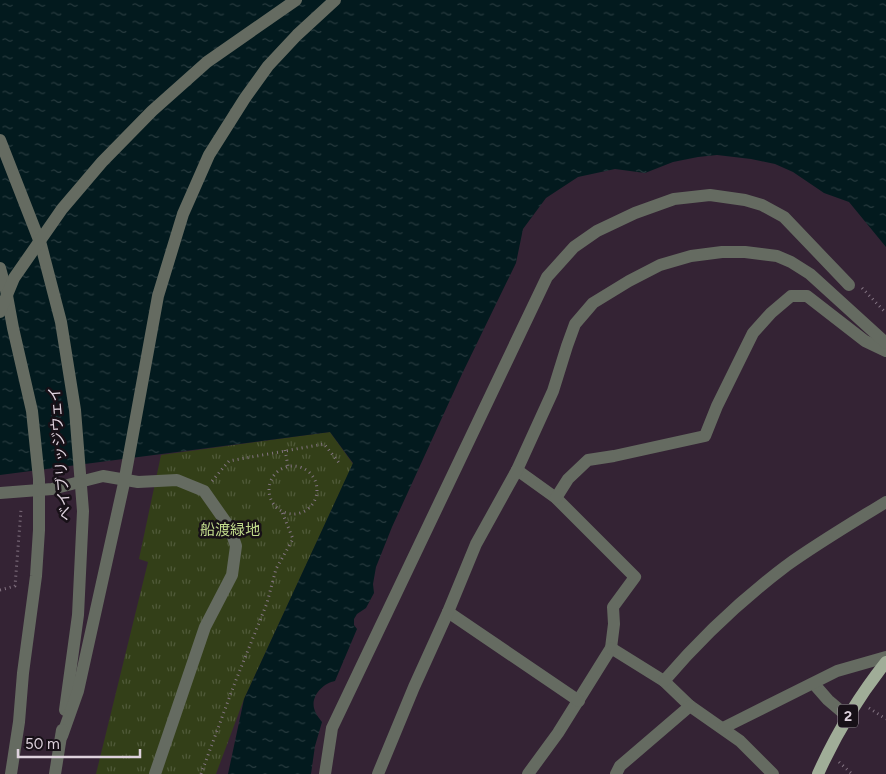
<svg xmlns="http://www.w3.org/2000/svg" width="886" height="774" font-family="Figtree,'Noto Sans JP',sans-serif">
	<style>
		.grass { fill: url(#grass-tufts) }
		.water { fill: url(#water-ripples) }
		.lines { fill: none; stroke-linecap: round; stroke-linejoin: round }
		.path { stroke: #847583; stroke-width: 3; stroke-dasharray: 1 4; stroke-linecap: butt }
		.minor { stroke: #656b61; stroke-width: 12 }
		.major { stroke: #a0ad98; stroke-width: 12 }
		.labels { text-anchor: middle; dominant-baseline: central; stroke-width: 5; stroke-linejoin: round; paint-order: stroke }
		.shield { fill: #171017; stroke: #a298a2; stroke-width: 1 }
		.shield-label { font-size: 14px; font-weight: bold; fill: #ded2dd }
		.street-label { font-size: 15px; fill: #ded2dd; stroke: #171017 }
		.park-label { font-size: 15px; fill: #c2dc8c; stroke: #171017 }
	</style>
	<defs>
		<pattern id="grass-tufts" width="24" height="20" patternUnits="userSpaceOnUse" patternTransform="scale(1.25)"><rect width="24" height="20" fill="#333f18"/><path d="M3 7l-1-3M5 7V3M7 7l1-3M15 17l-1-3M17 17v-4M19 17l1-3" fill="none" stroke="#505a39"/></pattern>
		<pattern id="water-ripples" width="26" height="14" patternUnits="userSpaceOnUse" patternTransform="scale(1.25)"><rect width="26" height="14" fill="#031a1e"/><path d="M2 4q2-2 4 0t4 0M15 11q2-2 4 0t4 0" fill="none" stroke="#273a3e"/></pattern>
	</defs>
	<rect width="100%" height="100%" fill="#342334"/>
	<polygon class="grass" points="330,432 353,464 244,699 216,774 96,774 148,562 139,559 161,455"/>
	<path class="water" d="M0,0H886V247L849,202L824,193L793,172L775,164L751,159L717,155L698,157L673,162L645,173L615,169L578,177L546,198L523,229L516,263L462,374L392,527L376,567L373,584L374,593L366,608L357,614L354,619V625L357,629L335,681C324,683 311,695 314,708C315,713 319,718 322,722L315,746L311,774H228L244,699L353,463L330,432L0,475Z"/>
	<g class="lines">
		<g class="path">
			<polyline points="862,288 886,313"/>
			<polyline points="285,450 288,466"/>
			<circle cx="293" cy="490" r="24"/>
			<polyline points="212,481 229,461 324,444 340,464"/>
			<polyline points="0,590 15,586 21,510"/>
			<polyline points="869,708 886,719"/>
			<polyline points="839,762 852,774"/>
			<polyline points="201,774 234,685 267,603 276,569 293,539 282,512"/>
		</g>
		<g class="minor">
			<polyline points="0,140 41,245 61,322 75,410 83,511 78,615 65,710"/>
			<polyline points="0,268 6,290 13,328 32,411 39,479 39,530 36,576 23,673 19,722 11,774"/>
			<polyline points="0,312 14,278 62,209 102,162 152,111 207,62 296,0"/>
			<polyline points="517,470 556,498 635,577 613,607 614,624 611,648 558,733 528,774"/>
			<polyline points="0,493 52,489 103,476 138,482 177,480 204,491 230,528 236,546 232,575 205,627 155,774"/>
			<polyline points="556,498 568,479 588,460 614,456 705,436 717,406 753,333 771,313 791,296 807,296 865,341 886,351"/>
			<polyline points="448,612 579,701"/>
			<polyline points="611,648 664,681 690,706 740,741 773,774"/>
			<path d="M664,681C700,639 741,600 786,566C818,543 852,523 886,502"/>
			<polyline points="814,684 828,700 848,717"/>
			<polyline points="723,728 837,671 886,657"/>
			<polyline points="62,736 78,691 124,483 158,296 183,214 209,155 245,98 268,66 297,35 335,0"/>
			<polyline points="55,774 62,730"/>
			<polyline points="325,774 332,728 547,277 574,247 597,231 635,213 674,199 710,195 745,200 762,205 784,217 849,285"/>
			<polyline points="378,774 414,687 448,612 476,544 517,470 553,391 567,346 575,324 593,303 629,281 660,265 691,256 722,252 745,252 777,256 791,262 810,274 886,343"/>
			<polyline points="616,774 620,766 690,706"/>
		</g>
		<path class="major" d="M818,774C836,734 859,696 886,662"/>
	</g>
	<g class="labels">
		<rect class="shield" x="838" y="704.5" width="20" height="23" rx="4"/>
		<g class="shield-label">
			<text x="848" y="716">2</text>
		</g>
		<g class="street-label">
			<text transform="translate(60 454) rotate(-95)">ベイブリッジウェイ</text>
		</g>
		<g class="park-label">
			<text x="230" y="530">船渡緑地</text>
		</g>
	</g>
	<path d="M18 749v8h122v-8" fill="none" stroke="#ded2dd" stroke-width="2.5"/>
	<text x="25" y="749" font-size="15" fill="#ded2dd" stroke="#171017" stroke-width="4" paint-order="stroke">50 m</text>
</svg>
